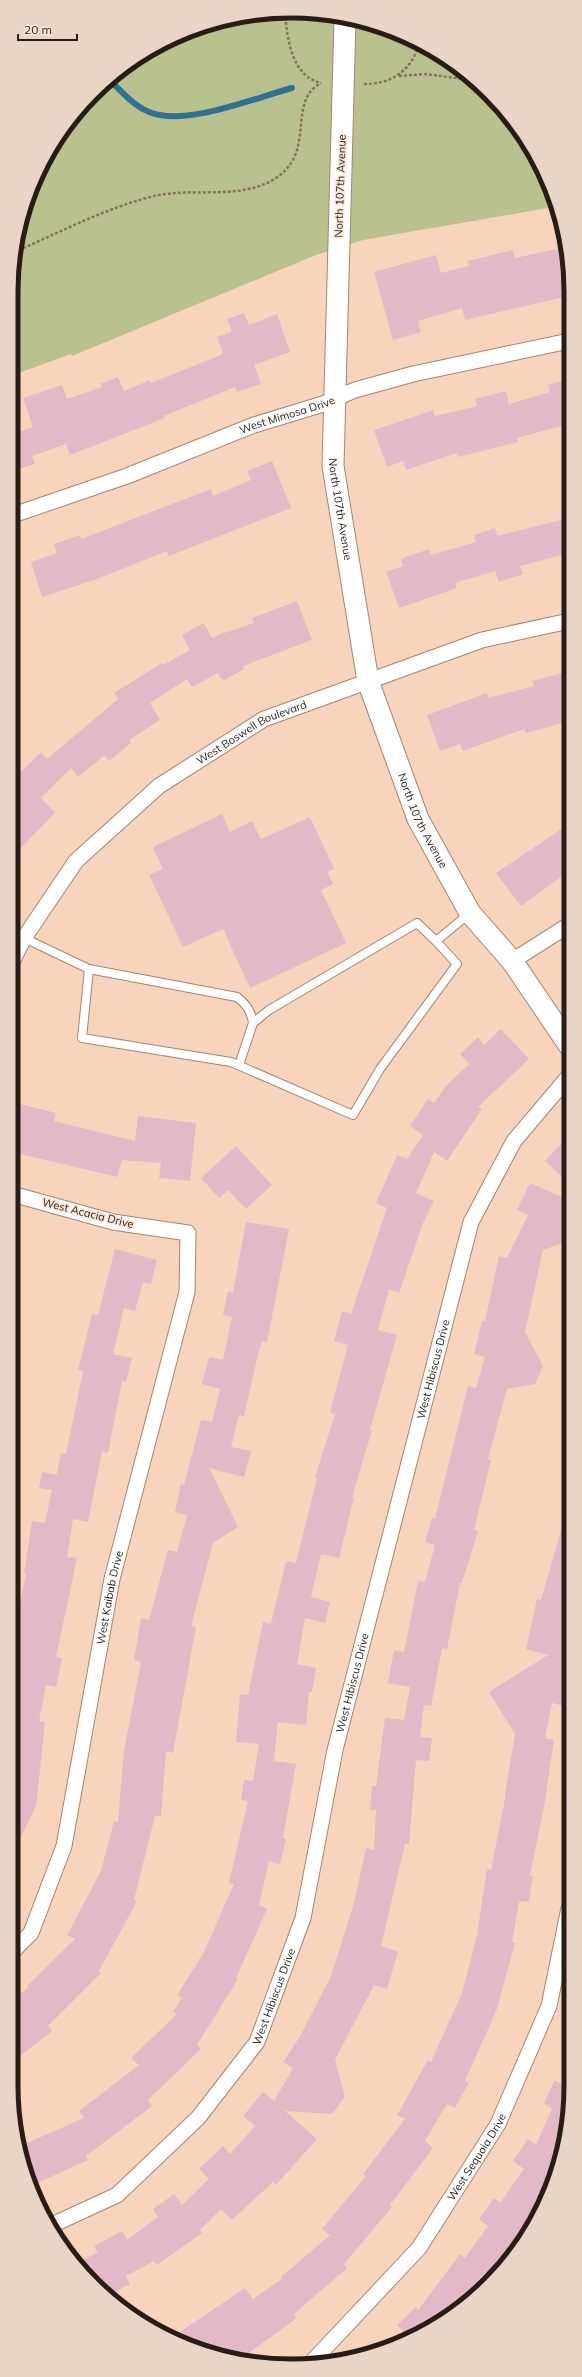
<svg xmlns="http://www.w3.org/2000/svg" width="582" height="2377" font-family="Mulish,sans-serif">
	<style>
		.green { fill: #b9c28e }
		.lines { fill: none; stroke-linecap: round; stroke-linejoin: round }
		.stream { stroke: #307091; stroke-width: 6 }
		.building { fill: #e3b9c7 }
		.lane-casing { stroke: #a6856f; stroke-width: 10 }
		.street-casing { stroke: #a6856f; stroke-width: 17 }
		.secondary-casing { stroke: #a6856f; stroke-width: 23 }
		.path { stroke: #897162; stroke-width: 2.5; stroke-dasharray: 3 2; stroke-linecap: butt }
		.lane { stroke: #fff; stroke-width: 8 }
		.street { stroke: #fff; stroke-width: 15 }
		.secondary { stroke: #fff; stroke-width: 21 }
		.labels { text-anchor: middle; dominant-baseline: central; stroke-width: 3; stroke-linejoin: round; paint-order: stroke }
		.street-label { font-size: 11px; fill: #291c14; stroke: #fae5d6 }
		.rim { fill: none; stroke: #291c14; stroke-width: 5 }
	</style>
	<rect width="100%" height="100%" fill="#f8d4bc"/>
	<path class="green" d="M273,12L328,13L415,40L489,93L542,167L554,207L363,240L316,255L72,356L71,354L13,375C13,348 13,320 13,293C13,280 12,267 14,254C25,166 87,76 168,39C202,24 237,18 273,12Z"/>
	<g class="lines">
		<path class="stream" d="M109,80C122,91 133,106 149,112C186,127 254,98 292,88"/>
	</g>
	<g class="building">
		<polygon points="566,247 569,255 569,296 465,320 462,308 418,321 421,332 393,340 374,272 436,255 441,273 469,266 468,261 513,250 515,258"/>
		<polygon points="244,313 249,325 277,314 290,352 254,365 261,384 237,392 235,387 164,416 165,418 70,455 66,444 32,456 35,464 13,471 13,434 33,427 23,398 62,385 67,399 102,387 100,384 118,377 124,391 150,380 151,383 223,354 217,337 232,332 227,319"/>
		<polygon points="569,379 569,424 517,438 518,442 458,457 457,453 406,470 403,461 387,467 374,430 433,410 435,416 477,406 475,399 506,391 509,404 550,392 548,385"/>
		<polygon points="272,461 291,508 169,556 167,551 97,579 42,597 31,562 57,553 54,544 80,535 81,539 211,489 213,496 251,480 247,471"/>
		<polygon points="569,518 569,553 520,566 523,574 499,582 495,571 455,583 457,588 399,608 386,572 403,566 401,559 429,549 431,555 476,542 474,535 495,528 497,536"/>
		<polygon points="297,601 312,640 243,666 244,669 223,681 218,673 192,687 187,679 150,703 160,720 129,740 131,743 109,761 104,756 78,777 71,768 41,798 55,813 13,856 13,780 41,752 47,759 118,699 114,693 162,663 163,665 190,650 182,635 204,623 212,638 224,632 225,633 254,623 252,618"/>
		<polygon points="562,673 569,696 569,721 526,733 524,729 463,751 460,744 440,751 427,715 487,693 488,698 534,686 532,681"/>
		<polygon points="222,814 230,832 252,821 261,839 310,817 334,869 327,872 333,884 321,890 346,943 250,988 223,929 183,947 149,875 163,869 153,847"/>
		<polygon points="569,824 569,871 521,906 496,873"/>
		<polygon points="501,1029 529,1059 478,1107 482,1109 447,1161 434,1152 416,1193 434,1201 423,1223 399,1293 389,1289 378,1330 397,1335 370,1430 372,1430 352,1497 354,1497 339,1558 321,1554 311,1597 330,1602 325,1623 305,1618 297,1664 316,1668 312,1692 309,1692 306,1725 278,1722 274,1761 296,1764 283,1838 286,1839 280,1864 269,1861 259,1905 267,1909 236,1978 238,1979 197,2045 201,2049 148,2100 152,2106 86,2156 88,2160 33,2185 18,2147 84,2118 79,2111 139,2065 131,2058 177,2014 173,2012 182,1998 177,1995 203,1954 234,1884 229,1883 248,1801 241,1800 244,1780 253,1781 259,1744 236,1742 240,1694 248,1695 263,1622 271,1624 286,1561 296,1563 317,1478 315,1477 335,1414 330,1412 348,1345 334,1341 342,1311 351,1314 387,1208 376,1203 397,1155 407,1159 423,1135 410,1126 428,1099 434,1103 446,1086 469,1064 460,1054 478,1037 484,1045"/>
		<polygon points="12,1102 56,1113 54,1121 135,1141 138,1116 196,1123 190,1181 159,1178 161,1163 122,1160 117,1177 12,1152"/>
		<polygon points="569,1136 569,1183 545,1161"/>
		<polygon points="236,1146 272,1185 246,1209 228,1190 219,1198 201,1178"/>
		<polygon points="530,1183 569,1200 569,1241 543,1250 525,1332 543,1366 535,1384 507,1389 488,1459 491,1460 474,1530 478,1531 462,1583 460,1583 447,1649 442,1648 431,1706 424,1705 420,1737 432,1738 429,1761 416,1760 409,1844 405,1844 381,1946 398,1952 387,1989 374,1985 335,2060 345,2097 332,2114 285,2111 317,2139 276,2185 273,2182 232,2220 221,2209 200,2230 202,2233 157,2265 154,2261 126,2276 130,2284 107,2296 81,2271 76,2264 98,2252 94,2246 122,2231 127,2240 158,2217 153,2209 174,2194 182,2205 209,2179 199,2169 223,2146 230,2154 255,2126 243,2116 263,2092 274,2101 293,2068 283,2062 299,2038 331,1976 354,1903 366,1848 374,1850 376,1810 370,1810 372,1786 376,1786 385,1718 404,1720 410,1687 388,1683 394,1650 404,1652 418,1581 425,1582 435,1545 425,1542 432,1518 435,1519 468,1386 476,1388 485,1357 474,1354 482,1321 485,1321 499,1256 507,1258 528,1215 517,1210"/>
		<polygon points="246,1222 289,1229 267,1342 262,1341 258,1354 244,1416 239,1415 231,1447 251,1451 244,1477 209,1468 238,1527 213,1543 191,1626 196,1627 173,1753 166,1751 161,1816 155,1816 134,1900 137,1901 99,1971 101,1973 48,2026 52,2031 11,2063 11,2001 29,1987 27,1986 75,1939 67,1935 101,1871 114,1821 118,1822 124,1751 141,1662 134,1660 141,1618 149,1620 168,1550 177,1552 187,1515 175,1512 181,1484 184,1485 201,1420 212,1422 220,1389 202,1384 209,1357 223,1360 232,1317 223,1315 228,1291 233,1292"/>
		<polygon points="115,1249 157,1260 151,1284 143,1282 135,1311 124,1308 113,1354 132,1358 126,1382 122,1381 108,1453 102,1452 88,1522 73,1519 67,1557 77,1558 56,1657 62,1658 56,1687 46,1685 39,1721 45,1722 36,1806 11,1857 12,1668 17,1641 13,1640 26,1573 24,1573 32,1521 45,1523 52,1490 39,1488 42,1472 57,1475 61,1453 66,1454 83,1371 78,1370 92,1314 98,1315"/>
		<polygon points="564,1520 569,1521 569,1684 564,1706 552,1703 545,1738 554,1740 544,1807 530,1875 533,1876 529,1902 519,1901 512,1942 515,1943 497,2009 465,2081 469,2083 455,2108 447,2104 425,2141 433,2148 390,2205 392,2207 344,2264 347,2268 294,2314 297,2318 239,2360 219,2357 171,2338 245,2288 253,2299 282,2279 281,2277 330,2235 322,2229 366,2176 363,2174 405,2119 397,2115 428,2060 431,2062 462,1993 477,1935 487,1869 491,1870 506,1794 505,1794 515,1734 489,1692 548,1655 526,1649 537,1599 541,1600"/>
		<polygon points="569,2071 569,2123 556,2176 549,2191 527,2222 530,2224 522,2235 525,2237 502,2270 462,2308 408,2337 397,2325 416,2307 418,2310 460,2254 465,2258 488,2226 479,2219 494,2198 500,2203 524,2169 513,2161 528,2139 536,2145 552,2108 544,2104 554,2081 563,2084"/>
	</g>
	<g class="lines">
		<defs>
			<g id="lane">
				<path d="M24,938L89,969L237,997C247,1005 251,1011 253,1023"/>
				<polyline points="89,969 82,1038 231,1062 353,1115 380,1069 457,964 436,941 470,913"/>
				<polyline points="239,1065 253,1023 269,1010 417,923 436,941"/>
			</g>
			<g id="street">
				<path id="s1" d="M13,515L127,476L254,425L323,404L355,390L413,374L569,341"/>
				<polyline points="512,961 569,925"/>
				<path id="s2" d="M12,962L24,938L76,861L159,786L264,719L482,640L569,621"/>
				<path id="s3" d="M11,1953L31,1933L64,1846L112,1579L187,1292L188,1233L113,1222L12,1194"/>
				<path id="s4" d="M52,2225L117,2195L198,2118L257,2042L303,1918L335,1750L471,1222L514,1141L569,1076"/>
				<path id="s5" d="M310,2364L419,2248L498,2124L549,2006L569,1908"/>
			</g>
			<g id="secondary">
				<path id="s6" d="M345,19L333,466L368,681L418,819L470,913L512,961L569,1045"/>
			</g>
		</defs>
		<use href="#lane" class="lane-casing"/>
		<use href="#street" class="street-casing"/>
		<use href="#secondary" class="secondary-casing"/>
		<g class="path">
			<path d="M285,12C287,37 291,76 321,83"/>
			<polyline points="399,76 426,74 471,80"/>
			<path d="M364,84C386,84 403,76 414,57C416,52 419,48 419,43"/>
			<path d="M14,252C59,233 105,208 154,196C193,187 240,201 276,178C317,151 286,102 321,83"/>
		</g>
		<use href="#lane" class="lane"/>
		<use href="#street" class="street"/>
		<use href="#secondary" class="secondary"/>
	</g>
	<g class="labels">
		<g class="street-label">
			<text transform="translate(340 186) rotate(-88)">North 107th Avenue</text>
			<text stroke="none"><textPath href="#s1" startOffset="292">West Mimosa Drive</textPath></text>
			<text stroke="none"><textPath href="#s6" startOffset="491">North 107th Avenue</textPath></text>
			<text stroke="none"><textPath href="#s2" startOffset="339">West Boswell Boulevard</textPath></text>
			<text stroke="none"><textPath href="#s6" startOffset="815">North 107th Avenue</textPath></text>
			<text transform="translate(88 1213) rotate(14)">West Acacia Drive</text>
			<text stroke="none"><textPath href="#s4" startOffset="976">West Hibiscus Drive</textPath></text>
			<text stroke="none"><textPath href="#s3" startOffset="374">West Kaibab Drive</textPath></text>
			<text stroke="none"><textPath href="#s4" startOffset="652">West Hibiscus Drive</textPath></text>
			<text stroke="none"><textPath href="#s4" startOffset="328">West Hibiscus Drive</textPath></text>
			<text stroke="none"><textPath href="#s5" startOffset="267">West Sequoia Drive</textPath></text>
		</g>
	</g>
	<path d="M0 0H582V2377H0ZM291 18H291A273 273 0 0 1 564 291V2086A273 273 0 0 1 291 2359H291A273 273 0 0 1 18 2086V291A273 273 0 0 1 291 18Z" fill="#e9d5c6" fill-rule="evenodd"/>
	<path class="rim" d="M291 18H291A273 273 0 0 1 564 291V2086A273 273 0 0 1 291 2359H291A273 273 0 0 1 18 2086V291A273 273 0 0 1 291 18Z"/>
	<path d="M18 34v6h59v-6" fill="none" stroke="#291c14" stroke-width="2"/>
	<text x="24" y="34" font-size="12" fill="#291c14" stroke="#fae5d6" stroke-width="3" paint-order="stroke">20 m</text>
</svg>
